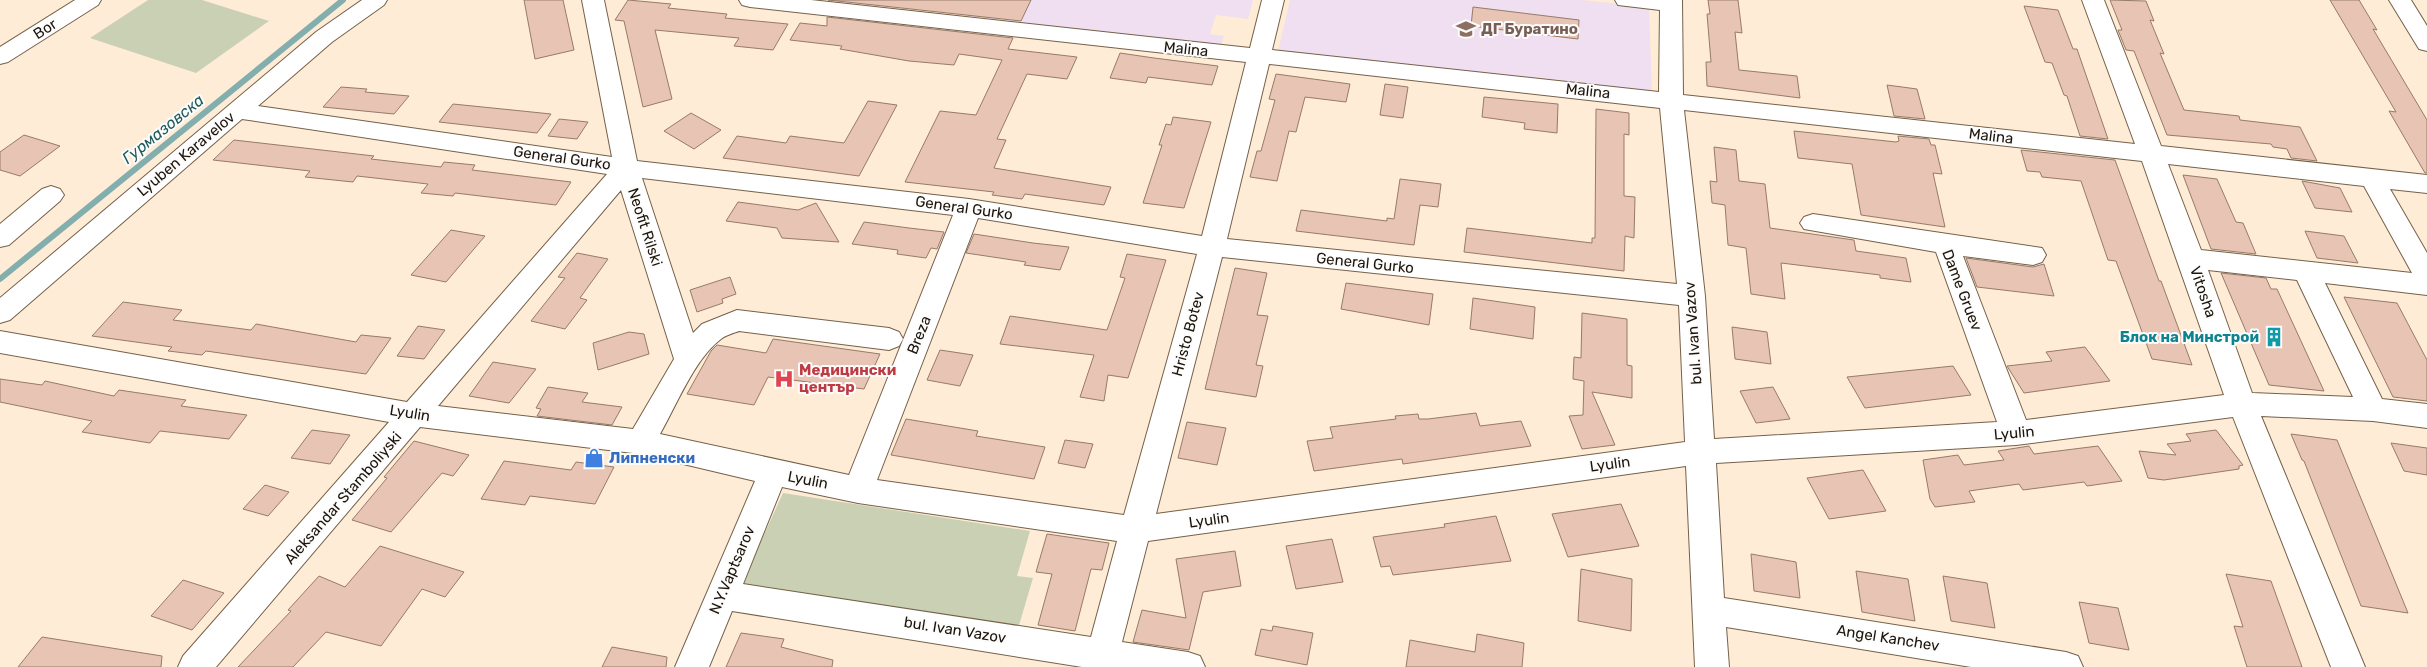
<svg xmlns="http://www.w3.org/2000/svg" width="2427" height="667" font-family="Rubik,sans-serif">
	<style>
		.education { fill: #f0dff1 }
		.green { fill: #cad0b4 }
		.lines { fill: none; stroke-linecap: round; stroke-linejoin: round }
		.stream { stroke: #83aeae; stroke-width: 6 }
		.building { fill: #e7c4b3; stroke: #987a6a }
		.minor-casing { stroke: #756149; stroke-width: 2 }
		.minor { fill: #fff; fill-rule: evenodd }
		.labels { text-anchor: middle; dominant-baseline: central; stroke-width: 4; stroke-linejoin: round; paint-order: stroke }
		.street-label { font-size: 15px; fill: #1d150b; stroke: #fcfcfc }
		.education-label { font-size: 15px; font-weight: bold; fill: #785e54; stroke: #fcfcfc; text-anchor: start }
		.culture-label { font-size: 15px; font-weight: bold; fill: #0d838f; stroke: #fcfcfc; text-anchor: end }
		.health-label { font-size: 15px; font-weight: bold; fill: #be3a42; stroke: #fcfcfc; text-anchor: start }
		.shop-label { font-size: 15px; font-weight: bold; fill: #366cbe; stroke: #fcfcfc; text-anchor: start }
		.water-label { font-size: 16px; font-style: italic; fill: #1f5b5b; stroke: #fcfcfc }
	</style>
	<rect width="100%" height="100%" fill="#ffecd6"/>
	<g class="education">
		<polygon points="974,0 1253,0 1248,19 1216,15 1210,34 1224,36 1221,46 966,16"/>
		<polygon points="1290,0 1582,0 1649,7 1652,93 1278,51"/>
	</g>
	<g class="green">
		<polygon points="148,0 202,0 269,21 196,73 90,38"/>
		<polygon points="783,493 1030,531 1017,576 1033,578 1017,632 740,587"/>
	</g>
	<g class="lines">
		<polyline class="stream" points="0,279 343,0"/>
	</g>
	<g class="building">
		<polygon points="524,0 563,0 574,50 535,59"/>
		<polygon points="628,0 671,4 668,8 727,14 725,18 788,24 773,50 734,46 739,38 655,30 672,99 643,107 624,21 615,20"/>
		<polygon points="828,0 1031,0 1021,21"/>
		<polygon points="1708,0 1738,0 1742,33 1735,32 1739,70 1797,76 1800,98 1707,86 1706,62 1711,62 1707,14 1710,14"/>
		<polygon points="2110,0 2146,1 2154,21 2150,20 2164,54 2160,53 2184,110 2239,116 2240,120 2300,127 2317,161 2291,158 2287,149 2273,147 2271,144 2167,135 2134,51 2126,50 2118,30 2122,30"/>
		<polygon points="2330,0 2359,0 2377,30 2373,29 2427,120 2427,173 2425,173 2389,111 2396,112"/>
		<polygon points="2024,6 2058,10 2073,49 2077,49 2108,139 2080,136 2067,96 2064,95 2052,63 2045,62"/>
		<polygon points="1473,7 1579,20 1578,39 1471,26"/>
		<polygon points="827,17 1013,38 1008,49 1077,57 1067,79 1027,74 997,139 1006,140 994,168 1111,187 1104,205 1025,194 1022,199 992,195 994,192 905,182 940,111 976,115 1002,60 959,54 954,65 909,61 840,49 842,46 790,40 800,23 827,26"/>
		<polygon points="1120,53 1154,58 1218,66 1212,85 1148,77 1146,83 1110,78"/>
		<polygon points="1276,74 1350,84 1346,102 1305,97 1296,132 1289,131 1277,181 1250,177 1257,151 1261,151 1275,100 1269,99"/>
		<polygon points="1385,84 1408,87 1403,118 1380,115"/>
		<polygon points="1887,85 1917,89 1925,119 1894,116"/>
		<polygon points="341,87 367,89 365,92 409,96 394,114 323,107"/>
		<polygon points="1484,97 1558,104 1557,133 1524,129 1525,123 1482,117"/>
		<polygon points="868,101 897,105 859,176 723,158 737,136 786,143 790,136 844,143"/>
		<polygon points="453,104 522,111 551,114 537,133 439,122"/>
		<polygon points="1596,109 1629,113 1629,135 1624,134 1624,196 1635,197 1634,238 1625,236 1624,271 1464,252 1467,228 1592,243 1592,238 1595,238"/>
		<polygon points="691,113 721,130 694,149 664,131"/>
		<polygon points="1173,117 1211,122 1184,208 1143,203 1162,145 1159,145 1166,124 1171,125"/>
		<polygon points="559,119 588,122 577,139 548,136"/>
		<polygon points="1794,131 1896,142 1899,141 1898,136 1929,139 1931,145 1935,145 1942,174 1933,173 1945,227 1861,215 1852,164 1798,158"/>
		<polygon points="24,135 60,146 20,176 0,170 0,152"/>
		<polygon points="234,140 374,156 371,159 441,167 444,162 475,165 472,170 571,182 556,205 455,193 453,196 421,193 428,184 357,176 353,182 305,177 310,171 213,160"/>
		<polygon points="1714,147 1736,150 1739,181 1765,184 1770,228 1854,240 1856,251 1906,258 1911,282 1880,278 1880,275 1781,263 1785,299 1751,294 1746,248 1728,245 1725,205 1712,203 1710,181 1717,182"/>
		<polygon points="2021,150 2115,160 2159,281 2161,281 2192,365 2152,359 2116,261 2108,260 2081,181 2042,177 2040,172 2027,171"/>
		<polygon points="2183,175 2217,179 2236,222 2243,223 2256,254 2211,249"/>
		<polygon points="1400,179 1441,184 1438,207 1420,205 1414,245 1296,231 1301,210 1387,221 1387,218 1394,219"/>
		<polygon points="2302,181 2340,188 2352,212 2315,208"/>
		<polygon points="738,202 798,210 816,203 839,242 782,238 777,228 726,221"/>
		<polygon points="864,222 909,228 944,232 937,249 931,248 926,258 897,254 898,250 852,244"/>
		<polygon points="451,230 485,236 446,282 411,275"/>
		<polygon points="2305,231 2344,236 2358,263 2317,258"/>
		<polygon points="974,234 1033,243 1069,247 1060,270 1024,265 1026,262 966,253"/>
		<polygon points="577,253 608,259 580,298 587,300 565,329 531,321 565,278 558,277"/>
		<polygon points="1127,254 1166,260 1128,378 1108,375 1104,401 1080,397 1094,355 1000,344 1010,316 1107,330 1125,278 1120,277"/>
		<polygon points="1966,258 2033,267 2044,264 2054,296 1977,287"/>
		<polygon points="1235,268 1267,273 1257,315 1268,316 1256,365 1263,366 1256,397 1205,389"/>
		<polygon points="2221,273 2266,278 2271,289 2277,289 2324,391 2269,385"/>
		<polygon points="730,277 736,294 722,299 723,303 697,312 690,290"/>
		<polygon points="1346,283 1433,294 1429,325 1341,309"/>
		<polygon points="2344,297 2397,303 2427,360 2427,401 2393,397"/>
		<polygon points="1473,298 1535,307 1533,339 1470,329"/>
		<polygon points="123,302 182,310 173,320 251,330 256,324 356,342 361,335 391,338 366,374 206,351 202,355 168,351 172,347 92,336"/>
		<polygon points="1582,313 1627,319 1627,365 1632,366 1632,398 1592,392 1615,445 1582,449 1569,416 1583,415 1584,381 1573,379 1574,357 1581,358"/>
		<polygon points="418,326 445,330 424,359 397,356"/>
		<polygon points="1732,327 1767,332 1771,364 1735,359"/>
		<polygon points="629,332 644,334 649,354 598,370 593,343"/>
		<polygon points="773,339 880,354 864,389 768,377 754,405 687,394 711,351 717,345 766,353"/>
		<polygon points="2085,347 2110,381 2024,393 2007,366 2052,361 2046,352"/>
		<polygon points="940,350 973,355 960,386 927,380"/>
		<polygon points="493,362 536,369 509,403 469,396"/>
		<polygon points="1953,366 1971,395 1865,408 1847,377"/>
		<polygon points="0,379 42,385 45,381 114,396 119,390 186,400 181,406 247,415 229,439 160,431 150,443 82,432 92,421 0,402"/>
		<polygon points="548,387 588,393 582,402 622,407 612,425 537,416 541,409 536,408"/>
		<polygon points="1773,387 1790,419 1756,423 1740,391"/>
		<polygon points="1476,413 1480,426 1521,421 1531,446 1403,464 1402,459 1314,471 1307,441 1333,438 1330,427 1396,419 1395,416 1418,414 1419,419 1428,419"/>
		<polygon points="906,419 978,431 976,436 1045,447 1034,479 891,455"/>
		<polygon points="1187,422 1226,428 1217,465 1178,458"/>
		<polygon points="312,430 350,435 330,464 291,458"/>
		<polygon points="2216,430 2243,465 2239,466 2239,469 2164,480 2148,478 2139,451 2176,455 2167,444 2191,441 2186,434"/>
		<polygon points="2291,434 2337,440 2408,613 2361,606 2304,461 2302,460"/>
		<polygon points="1065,440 1093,444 1085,468 1058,463"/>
		<polygon points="414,441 469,455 453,476 442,473 391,532 352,520 387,478 384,477"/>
		<polygon points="2391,443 2427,448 2427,475 2404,471"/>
		<polygon points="2029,446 2034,454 2098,446 2122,481 2087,486 2084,482 2023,490 2019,484 1969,491 1975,502 1935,507 1930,499 1923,460 1958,455 1964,465 2004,460 1998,451"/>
		<polygon points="504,461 571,470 576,462 614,467 595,504 530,496 525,505 481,499"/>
		<polygon points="1863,470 1886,511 1829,519 1807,478"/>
		<polygon points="265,485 289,492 268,516 243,509"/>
		<polygon points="1621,504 1639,546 1568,557 1552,514"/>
		<polygon points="1496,516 1511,561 1393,575 1390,566 1381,567 1373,537 1445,527 1444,524"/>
		<polygon points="1047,534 1109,543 1102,570 1091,569 1075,631 1038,625 1052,574 1036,572"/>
		<polygon points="1332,539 1343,582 1296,589 1286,546"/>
		<polygon points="380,546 464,572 445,597 422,589 381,646 326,632 293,667 238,667 291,611 288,610 319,576 345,587"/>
		<polygon points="1235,551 1241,586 1203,592 1189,650 1133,642 1142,610 1186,618 1176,559"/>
		<polygon points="1751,554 1796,562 1800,598 1754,591"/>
		<polygon points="1581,569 1632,579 1631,631 1578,621"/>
		<polygon points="1856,571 1908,579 1915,621 1862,612"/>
		<polygon points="2226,574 2271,581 2302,667 2247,667 2234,626 2243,627"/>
		<polygon points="1943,576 1987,583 1995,628 1951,621"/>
		<polygon points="183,580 224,593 192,630 151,616"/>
		<polygon points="2079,602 2118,608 2129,650 2089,643"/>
		<polygon points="1273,626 1313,633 1307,665 1255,655 1261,629 1272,631"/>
		<polygon points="741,633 784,639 781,647 833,660 832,667 726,667"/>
		<polygon points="1477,634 1524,643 1522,667 1406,667 1410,640 1475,652"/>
		<polygon points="42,637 162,656 161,667 18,667"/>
		<polygon points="612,647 667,657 666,667 602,667"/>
	</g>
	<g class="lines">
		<defs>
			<g id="minor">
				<polygon points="75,0 101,0 98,5 8,62 0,64 0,47"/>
				<path d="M362,0H387L384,5L332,42L258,106L612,157L582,0H604L637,161L969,199L1202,236L1246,62L750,7L742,5L739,0H811L1250,48L1262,0H1284L1272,50L1659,92L1660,10L1618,5L1615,0H1682L1683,95L2135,144L2082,0H2104L2161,146L2427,175V193L2390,189L2427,253V295L2325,283L2382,399L2427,404V428L2373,421L2261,416L2365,667H2331L2233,417L2016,445L1716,463L1724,598L2066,652L2078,656L2083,667H1971L1726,627L1729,667H1695L1686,466L1148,541L1122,642L1188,652L1200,656L1205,667H1082L732,611L709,667H675L755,481L641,454L420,427L216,667H178L183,656L389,422L0,353V331L407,402L607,174L242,119L10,320L0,323V298L316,32ZM1269,64L1660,108L1677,284L1227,239ZM1684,110L2142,161L2224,395L2026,420L1963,256L2033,265L2042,262L2046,255L2042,248L1813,214L1804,217L1800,223L1804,229L1936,252L1997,422L1714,439L1705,296ZM2168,164L2364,186L2412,273L2201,250ZM642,178L953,215L849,475L660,434C676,406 695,358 721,339C726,335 734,333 739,331L889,350L899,346L903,339L899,332L889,328L737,310L702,324L693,333ZM621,190L674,359L633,429L438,406ZM978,218L1197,254L1124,515L877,480ZM1222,257L1679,305L1685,442L1156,514ZM2208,270L2297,280L2353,397L2252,393ZM782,487L858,503L1117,541L1091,637L743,584Z"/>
				<polygon points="2389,0 2411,0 2427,26 2427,51 2419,49"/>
				<polygon points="51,186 60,189 64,195 60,201 9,245 0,247 0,224 42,189"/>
			</g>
		</defs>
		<use href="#minor" class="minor-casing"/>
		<use href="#minor" class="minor"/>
	</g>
	<defs>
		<symbol id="school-bare" viewBox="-9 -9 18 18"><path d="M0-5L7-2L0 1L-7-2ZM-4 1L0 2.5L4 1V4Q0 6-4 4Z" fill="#8d6e63" stroke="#fcfcfc" stroke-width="2.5" paint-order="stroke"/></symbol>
		<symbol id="building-bare" viewBox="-9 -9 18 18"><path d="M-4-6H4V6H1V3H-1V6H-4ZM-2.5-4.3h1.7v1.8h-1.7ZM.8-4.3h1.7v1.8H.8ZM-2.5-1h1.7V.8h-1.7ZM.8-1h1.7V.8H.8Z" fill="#0f9aa8" stroke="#fcfcfc" stroke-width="2.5" paint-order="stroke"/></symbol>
		<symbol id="hospital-bare" viewBox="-9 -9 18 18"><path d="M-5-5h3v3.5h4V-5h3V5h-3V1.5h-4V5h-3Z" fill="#e0444e" stroke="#fcfcfc" stroke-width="2.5" paint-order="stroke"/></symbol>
		<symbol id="shop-bare" viewBox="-9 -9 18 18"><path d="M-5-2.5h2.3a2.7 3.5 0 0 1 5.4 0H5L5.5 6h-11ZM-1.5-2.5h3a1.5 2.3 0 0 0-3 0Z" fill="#3f7fe0" stroke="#fcfcfc" stroke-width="2.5" paint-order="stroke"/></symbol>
	</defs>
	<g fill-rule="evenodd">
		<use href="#school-bare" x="1452" y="15" width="28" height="28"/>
		<use href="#building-bare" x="2260" y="323" width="28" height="28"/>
		<use href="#hospital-bare" x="770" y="365" width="28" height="28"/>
		<use href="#shop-bare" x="580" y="444" width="28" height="28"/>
	</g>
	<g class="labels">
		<g class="street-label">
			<text transform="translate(45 29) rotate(-33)">Bor</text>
			<text transform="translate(1186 49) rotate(6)">Malina</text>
			<text transform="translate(1588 91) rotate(6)">Malina</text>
			<text transform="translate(1991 136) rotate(7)">Malina</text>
			<text transform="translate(186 154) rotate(-40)">Lyuben Karavelov</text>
			<text transform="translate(562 158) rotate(8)">General Gurko</text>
			<text transform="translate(964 208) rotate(8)">General Gurko</text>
			<text transform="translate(645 227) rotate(72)">Neofit Rilski</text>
			<text transform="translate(1365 263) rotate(6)">General Gurko</text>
			<text transform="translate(1962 290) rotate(69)">Dame Gruev</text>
			<text transform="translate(2203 292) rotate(71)">Vitosha</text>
			<text transform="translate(1693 333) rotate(-94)">bul. Ivan Vazov</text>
			<text transform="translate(1188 334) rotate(-75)">Hristo Botev</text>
			<text transform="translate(919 335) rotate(-68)">Breza</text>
			<text transform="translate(410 413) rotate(9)">Lyulin</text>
			<text transform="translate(2014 433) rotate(-5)">Lyulin</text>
			<text transform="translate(1610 464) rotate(-8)">Lyulin</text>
			<text transform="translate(808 480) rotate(11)">Lyulin</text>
			<text transform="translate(343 498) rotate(-49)">Aleksandar Stamboliyski</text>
			<text transform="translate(1209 520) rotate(-8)">Lyulin</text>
			<text transform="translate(732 570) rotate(-67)">N.Y.Vaptsarov</text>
			<text transform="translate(955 630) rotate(9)">bul. Ivan Vazov</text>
			<text transform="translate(1888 638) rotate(9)">Angel Kanchev</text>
		</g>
		<g class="education-label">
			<text x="1481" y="29">ДГ Буратино</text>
		</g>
		<g class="culture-label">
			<text x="2259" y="337">Блок на Минстрой</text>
		</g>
		<g class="health-label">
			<text x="799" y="370">Медицински<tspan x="799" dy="17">център</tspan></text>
		</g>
		<g class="shop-label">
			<text x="609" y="458">Липненски</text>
		</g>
		<g class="water-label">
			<text transform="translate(163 129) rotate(-39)">Гурмазовска</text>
		</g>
	</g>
</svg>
